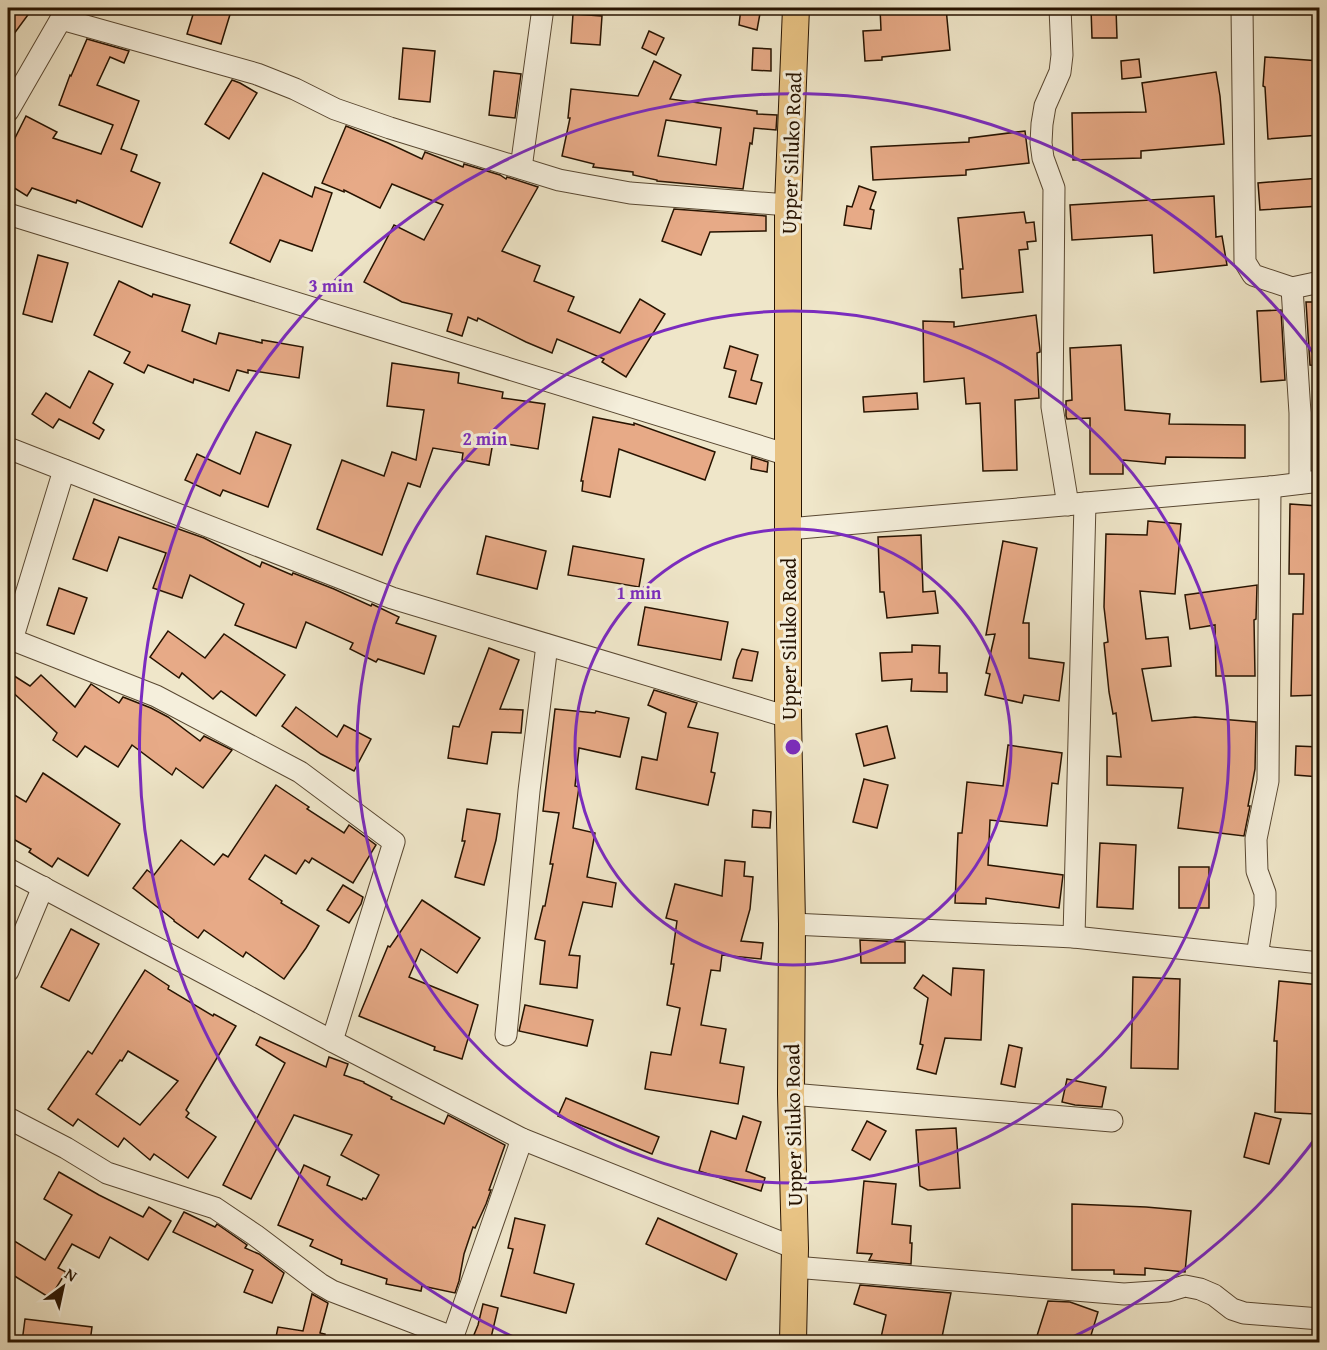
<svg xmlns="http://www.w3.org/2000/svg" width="1327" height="1350" font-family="'Gentium Book Plus',serif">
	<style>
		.building { fill: #e7aa87; stroke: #271300; stroke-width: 1.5; fill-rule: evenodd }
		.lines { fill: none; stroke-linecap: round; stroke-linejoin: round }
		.minor-casing { stroke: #594832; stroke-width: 23 }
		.major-casing { stroke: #271300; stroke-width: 28 }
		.minor { stroke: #f5efdc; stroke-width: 21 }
		.major { stroke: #e8c384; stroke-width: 26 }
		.ring { fill: none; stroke: #7b2cbf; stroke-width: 3 }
		.labels { text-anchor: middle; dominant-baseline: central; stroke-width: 6; stroke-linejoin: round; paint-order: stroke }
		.street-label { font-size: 21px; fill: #271300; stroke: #f5efdc }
		.centre { fill: #7b2cbf; stroke: #f5efdc; stroke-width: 3 }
		.ring-label { font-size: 18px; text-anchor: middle; font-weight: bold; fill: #7b2cbf; stroke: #f5efdc; stroke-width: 6; stroke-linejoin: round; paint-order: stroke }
	</style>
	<rect width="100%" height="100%" fill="#efe6c9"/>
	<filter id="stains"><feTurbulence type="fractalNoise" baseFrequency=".00333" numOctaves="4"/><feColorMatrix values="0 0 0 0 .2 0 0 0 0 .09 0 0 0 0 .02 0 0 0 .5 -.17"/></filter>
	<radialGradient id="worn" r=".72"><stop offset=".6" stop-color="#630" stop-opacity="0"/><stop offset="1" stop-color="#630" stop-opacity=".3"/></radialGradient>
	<g class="building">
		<polygon points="8,8 33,8 8,42"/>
		<polygon points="195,8 232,8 221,44 187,34"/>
		<polygon points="741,8 761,8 757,30 739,25"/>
		<polygon points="880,8 946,8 950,50 882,57 882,60 865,61 863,31 881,30"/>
		<polygon points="1091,8 1116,8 1117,38 1092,38"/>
		<polygon points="573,14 602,16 600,45 571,43"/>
		<polygon points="649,31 664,38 656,55 642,48"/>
		<polygon points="87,39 129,51 124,63 110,57 97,85 139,101 121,149 137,155 131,171 160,183 142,227 77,200 76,203 32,188 27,196 8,184 8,152 26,116 57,132 53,138 101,154 113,125 59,105 70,75 71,76"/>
		<polygon points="403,48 435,51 430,102 399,99"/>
		<polygon points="753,48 771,49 771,71 752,70"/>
		<polygon points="1265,57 1320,61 1320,135 1268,139 1265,87 1263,86"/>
		<polygon points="1139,59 1141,77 1122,79 1121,61"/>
		<path d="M654,61L681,75L670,99L757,111V114L777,115L776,130L754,128L752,144L750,143L743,189L657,181V180L633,175V172L593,167L594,164L562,156L570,118H568L571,89L638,96ZM666,120L721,128L716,165L658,156Z"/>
		<polygon points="494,71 521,74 515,118 489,115"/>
		<polygon points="1216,72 1220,96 1224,144 1141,151 1141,158 1073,160 1072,113 1146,112 1142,83"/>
		<polygon points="232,80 240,83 257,93 229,139 205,124"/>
		<polygon points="346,126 388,143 422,159 425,152 463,167 464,164 500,175 506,179 507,177 538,187 502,251 540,266 534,281 574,297 568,311 620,333 640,299 665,314 626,377 602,362 604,359 557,339 552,353 526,342 478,318 477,321 468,317 462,336 447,331 452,314 402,302 364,282 394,225 424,240 443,205 392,184 380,208 344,190 344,192 322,183"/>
		<polygon points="1025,131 1029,163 966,170 966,175 873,180 871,147 969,142 969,138"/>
		<polygon points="263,173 312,197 315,187 332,193 312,251 280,240 270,262 230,243"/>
		<polygon points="1320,178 1320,206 1260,210 1258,183"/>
		<polygon points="859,186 876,192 870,209 874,210 871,229 844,225 847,206 852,207"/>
		<polygon points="1214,196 1216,237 1222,236 1227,265 1154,273 1152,235 1072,240 1070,205"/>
		<polygon points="674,209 766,216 766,231 710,232 701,255 662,241"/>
		<polygon points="1024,212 1026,223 1034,222 1036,241 1027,242 1028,249 1019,250 1023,292 962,298 960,269 963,269 958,218"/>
		<polygon points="38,255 68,263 52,322 23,314"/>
		<polygon points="119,281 152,297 153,294 190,305 182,331 216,344 219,333 262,343 262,340 303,347 299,378 248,370 248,373 237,370 229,391 194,379 193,383 148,365 144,373 124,363 130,352 94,335"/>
		<polygon points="1306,302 1320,302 1320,366 1310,365"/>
		<polygon points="1281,310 1285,380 1261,382 1257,311"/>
		<polygon points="1036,315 1040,350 1040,352 1037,353 1039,398 1015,400 1017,470 983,471 980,403 966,404 964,378 924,382 923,321 954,322 954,327"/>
		<polygon points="1121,345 1125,410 1170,414 1169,424 1245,425 1245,458 1166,457 1165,464 1123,460 1123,474 1090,474 1090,418 1067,419 1066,416 1066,401 1072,400 1070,348"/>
		<polygon points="730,346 758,355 751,380 762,383 756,404 729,397 736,371 724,368"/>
		<polygon points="392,363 459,373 458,383 503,392 502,398 545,404 538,449 493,442 489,465 462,460 463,453 433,448 420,487 408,483 382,555 317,529 342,460 384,476 392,452 416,460 424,410 387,406"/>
		<polygon points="89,371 113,384 93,423 104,430 99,439 59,419 53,428 32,414 46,393 70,408"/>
		<polygon points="917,393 918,409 864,412 863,397"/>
		<rect x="1313" y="410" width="7" height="37"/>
		<polygon points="593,417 634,425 634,423 715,452 705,480 619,449 610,497 582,491 583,481 581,481"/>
		<polygon points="256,432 291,445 268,507 223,490 220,496 185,480 197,454 240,474"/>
		<polygon points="752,457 768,462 767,472 751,469"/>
		<polygon points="94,499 204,538 260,567 262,562 292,575 293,573 334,589 371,606 372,604 376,606 399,617 396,623 436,636 424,674 378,659 376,662 350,649 353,643 306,622 296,648 235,625 244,604 190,575 182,598 153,588 166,553 119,537 107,571 73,559"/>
		<polygon points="1290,504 1318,506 1320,546 1320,695 1291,696 1293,614 1303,614 1304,574 1289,574"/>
		<polygon points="1148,521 1181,524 1175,594 1140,591 1146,639 1168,637 1171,666 1142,669 1152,721 1195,717 1256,722 1255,769 1248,806 1250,806 1244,836 1178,828 1183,788 1107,785 1107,756 1121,757 1116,713 1113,714 1109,692 1104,643 1108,642 1104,607 1106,534 1147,535"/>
		<polygon points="921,535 923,592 935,591 938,613 887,618 884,592 880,592 878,537"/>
		<polygon points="486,536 546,551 537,589 477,574"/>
		<polygon points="1003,541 1037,548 1023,623 1029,623 1029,658 1064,663 1059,701 1024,695 1022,703 985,695 990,674 986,673 995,634 986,635"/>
		<polygon points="573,546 644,559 639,587 568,575"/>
		<polygon points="1257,585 1256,619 1254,620 1255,676 1216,676 1215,625 1190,629 1185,595"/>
		<polygon points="59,588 87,598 74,634 47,625"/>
		<polygon points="645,607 728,622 721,660 638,645"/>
		<polygon points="168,631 205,658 224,634 285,675 256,716 221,691 213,699 182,673 179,678 150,657"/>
		<polygon points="912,645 940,646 939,673 947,673 947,692 911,691 912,679 882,681 880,653 912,652"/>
		<polygon points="489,648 519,660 500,709 523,710 521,733 492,732 487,764 448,758 453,726 459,727"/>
		<polygon points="742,649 758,652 752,681 733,678 737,660"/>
		<polygon points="8,672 30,686 41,675 75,707 91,684 119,703 123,697 151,708 168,717 200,741 204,736 232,750 203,788 176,768 172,775 132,745 118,767 85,746 77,757 53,740 57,733 8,688"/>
		<polygon points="654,690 697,703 688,727 718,733 711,772 715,773 708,805 636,789 642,757 657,760 666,713 648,705"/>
		<polygon points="296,707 337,737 344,725 371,739 354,771 321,754 282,726"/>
		<polygon points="555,709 595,713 596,711 629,718 620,757 579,748 575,786 579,787 573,828 595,833 587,877 616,883 612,907 583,902 569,955 580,956 577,988 540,984 545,941 535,939 543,906 545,906 553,864 550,864 559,813 543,811"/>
		<polygon points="887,726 895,758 864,766 856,734"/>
		<polygon points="1008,745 1062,753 1058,784 1052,783 1047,826 990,820 988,865 1063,875 1059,908 986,898 986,904 955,903 958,833 962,833 967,782 1003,786"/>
		<polygon points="1296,746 1320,747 1320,777 1295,775"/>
		<polygon points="43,773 120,824 88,876 58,858 52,867 29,852 31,849 8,836 8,791 26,802"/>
		<polygon points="864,779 888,785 877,828 853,822"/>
		<polygon points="276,785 309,807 307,809 344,833 349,825 376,845 353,883 312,858 309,863 305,860 296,874 265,855 249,879 282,901 281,903 319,926 306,948 284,979 246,952 243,957 204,930 198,938 174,921 174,920 133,888 147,870 154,875 181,840 214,865 223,854 228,857"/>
		<polygon points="467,809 500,814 496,840 484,885 455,877 465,841 462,841"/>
		<polygon points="753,810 771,812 770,828 752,827"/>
		<polygon points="1100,843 1136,845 1133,909 1097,907"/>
		<polygon points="725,860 745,862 744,876 753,877 750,909 741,941 763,943 761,959 722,955 720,971 711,970 701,1025 726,1029 720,1063 744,1067 738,1104 645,1089 651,1052 671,1055 680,1008 667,1005 674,964 671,964 677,921 666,918 675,884 722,896"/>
		<rect x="1179" y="867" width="30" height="41"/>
		<polygon points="343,885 363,897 361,904 349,923 327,910"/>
		<polygon points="422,900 480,938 457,973 421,949 409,977 478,1005 462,1059 434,1050 435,1047 359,1016 388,946 390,947"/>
		<polygon points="71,929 99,944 69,1001 41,987"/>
		<polygon points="860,940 905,942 905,963 861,963"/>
		<polygon points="953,968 984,970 981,1040 945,1038 936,1074 917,1069 923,1045 920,1044 928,998 914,988 923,975 951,995"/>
		<path d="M145,970L169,986L168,989L213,1016L214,1014L236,1026L186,1110L189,1113L186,1117L216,1137L188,1178L154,1154L150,1160L124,1138L118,1147L78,1119L73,1126L48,1109L88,1051L92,1054ZM128,1051L178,1081L140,1125L96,1094L120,1060L122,1061Z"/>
		<polygon points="1133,977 1180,979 1178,1069 1131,1068"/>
		<polygon points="1279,981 1320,985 1320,1046 1318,1045 1315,1114 1275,1112 1277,1041 1274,1041"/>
		<polygon points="525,1005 593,1020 587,1046 519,1031"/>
		<polygon points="260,1037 326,1067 329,1057 348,1064 344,1075 364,1082 364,1083 392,1097 391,1099 444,1124 448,1115 505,1145 489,1190 491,1190 486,1204 475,1228 473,1227 464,1254 459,1281 455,1293 422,1286 421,1291 386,1284 387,1279 341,1264 342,1260 310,1246 313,1240 278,1225 304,1165 330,1177 327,1185 362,1200 363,1198 366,1199 379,1175 341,1155 352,1135 294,1115 251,1199 223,1185 285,1063 256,1045"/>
		<polygon points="1009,1045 1022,1048 1015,1087 1001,1084"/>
		<polygon points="1067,1079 1106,1087 1102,1107 1075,1105 1062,1102"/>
		<polygon points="566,1098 659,1137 652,1154 558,1116"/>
		<polygon points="1255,1113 1281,1119 1269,1164 1244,1157"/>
		<polygon points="743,1116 761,1122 746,1171 765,1178 761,1191 699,1171 711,1131 736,1139"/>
		<polygon points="867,1121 886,1131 870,1160 852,1150"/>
		<polygon points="956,1128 960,1188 928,1190 920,1186 916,1130"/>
		<polygon points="59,1172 99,1195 143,1217 149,1207 171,1221 148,1260 110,1237 99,1258 72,1244 58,1268 66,1272 50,1298 8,1272 8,1237 45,1260 72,1215 44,1199"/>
		<polygon points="864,1181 896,1184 892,1224 911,1226 910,1243 912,1243 911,1264 869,1260 872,1254 857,1253"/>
		<polygon points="1072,1204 1146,1207 1191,1211 1185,1272 1145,1268 1145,1275 1114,1274 1114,1270 1072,1270"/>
		<polygon points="184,1212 215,1227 217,1224 247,1245 245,1248 259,1254 284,1273 272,1303 244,1292 253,1270 173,1232"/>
		<polygon points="515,1218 545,1225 534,1273 574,1284 566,1313 501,1296 513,1249 508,1248"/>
		<polygon points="658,1218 737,1254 726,1280 646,1244"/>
		<polygon points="860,1285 951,1293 941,1342 880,1342 886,1315 854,1304"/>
		<polygon points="312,1294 328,1303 320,1333 325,1334 324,1342 275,1342 278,1327 303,1331"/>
		<polygon points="1048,1301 1070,1302 1098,1312 1089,1342 1035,1342"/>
		<polygon points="483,1304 498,1308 490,1342 471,1342 478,1325"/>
		<polygon points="25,1319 92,1327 90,1342 22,1342"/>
	</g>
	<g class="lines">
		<defs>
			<g id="minor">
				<polyline points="1060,8 1062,55 1060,72 1045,106 1042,124 1041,143 1043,158 1054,188 1052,407 1068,505"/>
				<polyline points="1242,8 1245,262 1253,275 1292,288"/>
				<polyline points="61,19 257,74 295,89 335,109 390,128 559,180 630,193 788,205"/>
				<polyline points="8,111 61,19 66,8"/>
				<polyline points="521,168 543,8"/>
				<polyline points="8,214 788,455"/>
				<polyline points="8,448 392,598 788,717"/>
				<polyline points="1300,483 1300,413 1292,288 1320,282"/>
				<polyline points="788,529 1270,487 1320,481"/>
				<polyline points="8,638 156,696 300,772 394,842 332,1041"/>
				<polyline points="12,640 64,470"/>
				<polyline points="8,869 332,1041 522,1139 795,1248"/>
				<polyline points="792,924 1074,937 1320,963"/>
				<polyline points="1074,937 1085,503"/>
				<polyline points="1257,956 1265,906 1265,893 1257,871 1256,839 1268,781 1270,487"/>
				<polyline points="8,971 43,887"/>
				<polyline points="506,1035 529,791 547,645"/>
				<polyline points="791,1094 1112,1121"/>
				<polyline points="8,1118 66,1148 107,1173 215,1208 255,1235 320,1284 332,1291 452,1337"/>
				<polyline points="794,1267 1124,1294 1168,1291 1185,1286 1200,1289 1214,1295 1232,1309 1244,1313 1320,1319"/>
				<polyline points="451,1342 522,1139"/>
			</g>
			<polyline id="major" points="793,1342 795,1248 791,1094 792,924 788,717 788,205 796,8"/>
		</defs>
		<use href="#minor" class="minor-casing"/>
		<use href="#major" class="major-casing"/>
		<use href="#minor" class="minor"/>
		<use href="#major" class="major"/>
	</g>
	<g class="ring">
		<circle cx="793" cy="747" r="218"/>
		<circle cx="793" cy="747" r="436"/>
		<path d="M1318 1135A653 653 0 0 1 1064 1341M522 1341A653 653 0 1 1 1318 359"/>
	</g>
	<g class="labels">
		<g class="street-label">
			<text transform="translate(791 153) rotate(-88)">Upper Siluko Road</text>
			<text transform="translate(788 639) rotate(-90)">Upper Siluko Road</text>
			<text transform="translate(793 1125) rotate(-91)">Upper Siluko Road</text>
		</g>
	</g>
	<circle cx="793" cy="747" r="9" class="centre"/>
	<g class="ring-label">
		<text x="331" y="292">3 min</text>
		<text x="485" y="445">2 min</text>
		<text x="639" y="599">1 min</text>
	</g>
	<rect width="1327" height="1350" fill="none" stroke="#efe6c9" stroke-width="30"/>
	<rect x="9" y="9" width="1309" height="1332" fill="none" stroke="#271300" stroke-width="3"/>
	<rect x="15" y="15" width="1297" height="1320" fill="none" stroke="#271300" stroke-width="1.5"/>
	<g transform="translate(63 1287) rotate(33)" stroke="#f5efdc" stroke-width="4.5" paint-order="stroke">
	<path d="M0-4.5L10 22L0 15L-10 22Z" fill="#271300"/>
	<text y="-9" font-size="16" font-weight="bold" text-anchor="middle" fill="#271300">N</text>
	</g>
	<rect width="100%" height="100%" filter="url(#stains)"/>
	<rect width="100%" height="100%" fill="url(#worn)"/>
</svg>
